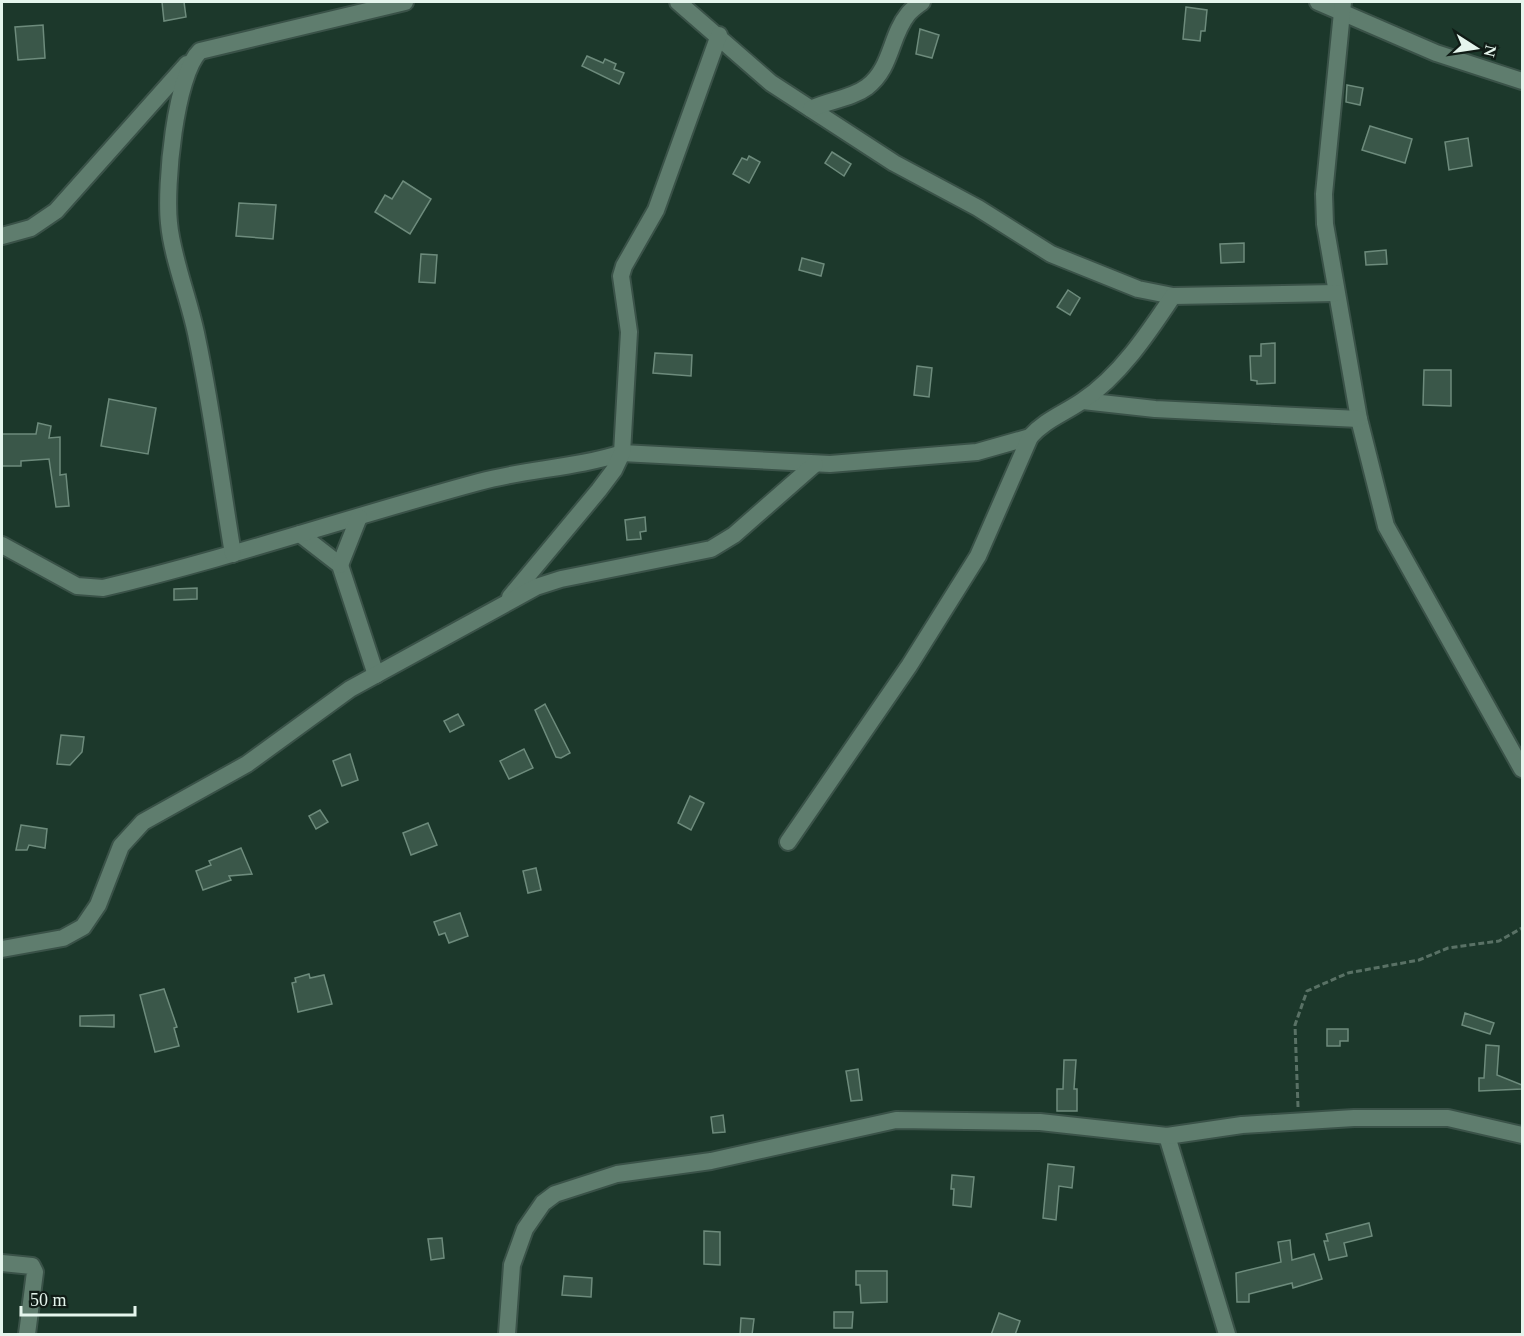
<svg xmlns="http://www.w3.org/2000/svg" width="1524" height="1336" font-family="'Times New Roman',serif">
	<style>
		.building { fill: #3a5749; stroke: #6d8b7c; stroke-width: 1.5 }
		.lines { fill: none; stroke-linecap: round; stroke-linejoin: round }
		.street-casing { stroke: #3a5248; stroke-width: 20 }
		.path { stroke: #597165; stroke-width: 3; stroke-dasharray: 6 3; stroke-linecap: butt }
		.street { stroke: #5f7d6e; stroke-width: 16 }
	</style>
	<rect width="100%" height="100%" fill="#1c382b"/>
	<g class="building">
		<polygon points="162,2 184,2 186,17 164,21"/>
		<polygon points="1186,7 1207,10 1205,31 1201,31 1200,41 1183,39"/>
		<polygon points="43,25 45,58 18,60 15,27"/>
		<polygon points="920,29 939,35 932,58 916,54"/>
		<polygon points="587,56 603,63 605,59 616,64 614,69 624,73 619,84 582,66"/>
		<polygon points="1347,85 1363,88 1360,105 1346,102"/>
		<polygon points="1370,126 1412,139 1405,163 1362,150"/>
		<polygon points="1468,138 1472,166 1449,170 1445,142"/>
		<polygon points="832,152 851,164 844,176 825,163"/>
		<polygon points="749,156 760,162 749,183 733,174 742,158 747,160"/>
		<polygon points="403,181 431,199 410,234 375,212 385,195 392,199"/>
		<polygon points="239,203 276,205 273,239 236,236"/>
		<polygon points="1244,243 1244,262 1221,263 1220,244"/>
		<polygon points="1386,250 1387,264 1366,265 1365,252"/>
		<polygon points="421,254 437,255 435,283 419,282"/>
		<polygon points="802,258 824,264 821,276 799,270"/>
		<polygon points="1068,290 1080,298 1070,315 1057,307"/>
		<polygon points="1275,343 1275,383 1257,384 1257,381 1251,380 1250,356 1261,356 1261,344"/>
		<polygon points="655,353 692,355 691,376 653,373"/>
		<polygon points="917,366 932,368 929,397 914,395"/>
		<polygon points="1424,370 1451,370 1451,406 1423,405"/>
		<polygon points="109,399 156,408 148,454 101,446"/>
		<polygon points="38,423 51,426 49,438 60,437 60,475 66,474 69,506 56,507 49,459 21,461 21,466 2,466 2,434 36,434"/>
		<polygon points="645,517 646,531 640,532 641,539 627,540 625,520"/>
		<polygon points="197,588 197,599 174,600 174,589"/>
		<polygon points="545,704 570,753 561,758 556,757 535,710"/>
		<polygon points="458,714 464,725 450,732 444,721"/>
		<polygon points="61,735 84,737 82,752 70,765 57,764"/>
		<polygon points="524,749 533,768 509,779 500,761"/>
		<polygon points="350,754 358,780 342,786 333,761"/>
		<polygon points="690,796 704,803 691,830 678,823"/>
		<polygon points="320,810 328,822 316,829 309,816"/>
		<polygon points="428,823 437,845 411,855 403,833"/>
		<polygon points="21,825 47,829 45,848 29,845 27,850 16,850"/>
		<polygon points="241,848 252,874 229,876 231,880 203,890 196,871 211,865 209,861"/>
		<polygon points="536,868 541,890 528,893 523,871"/>
		<polygon points="460,913 468,936 449,943 445,933 439,935 434,922"/>
		<polygon points="309,974 310,978 324,975 332,1004 298,1012 292,983 296,982 295,978"/>
		<polygon points="164,989 177,1027 174,1028 179,1046 155,1052 140,995"/>
		<polygon points="1465,1013 1494,1023 1490,1034 1462,1025"/>
		<polygon points="114,1015 114,1027 80,1026 80,1016"/>
		<polygon points="1327,1029 1348,1029 1348,1041 1340,1041 1340,1046 1327,1046"/>
		<polygon points="1486,1045 1499,1046 1497,1075 1522,1085 1522,1089 1479,1091 1479,1078 1484,1078"/>
		<polygon points="1064,1060 1076,1060 1074,1089 1077,1089 1077,1111 1057,1111 1057,1089 1063,1089"/>
		<polygon points="858,1069 862,1100 851,1101 846,1071"/>
		<polygon points="723,1115 725,1132 713,1133 711,1117"/>
		<polygon points="1048,1164 1074,1167 1072,1188 1059,1186 1056,1220 1043,1218"/>
		<polygon points="952,1175 974,1177 971,1207 953,1205 954,1189 951,1189"/>
		<polygon points="1369,1223 1372,1236 1344,1243 1347,1256 1329,1260 1324,1241 1328,1241 1326,1234"/>
		<polygon points="704,1231 720,1232 720,1265 704,1264"/>
		<polygon points="442,1238 444,1258 431,1260 428,1239"/>
		<polygon points="1290,1240 1292,1260 1314,1254 1322,1279 1293,1288 1292,1283 1249,1294 1249,1302 1237,1302 1236,1273 1281,1262 1278,1242"/>
		<polygon points="856,1271 887,1271 887,1302 861,1303 860,1285 856,1285"/>
		<polygon points="564,1276 592,1278 591,1297 562,1295"/>
		<polygon points="834,1312 853,1312 852,1328 834,1328"/>
		<polygon points="999,1313 1020,1321 1015,1335 991,1335"/>
		<polygon points="741,1318 754,1319 752,1335 740,1335"/>
	</g>
	<g class="lines">
		<defs>
			<g id="street">
				<polyline points="678,2 771,83 894,163 978,208 1051,254 1138,289 1173,296"/>
				<polyline points="1318,2 1436,53 1522,81"/>
				<polyline points="1343,2 1324,194 1325,224 1359,419 1386,526 1522,769"/>
				<path d="M811,109C829,100 851,99 867,87C892,68 890,36 908,14C912,9 918,5 922,2"/>
				<polyline points="2,236 31,228 56,211 187,64"/>
				<polyline points="1083,401 1155,409 1359,419"/>
				<polyline points="300,534 340,565 376,675"/>
				<path d="M2,545L77,586L103,588C230,558 353,516 479,482C526,469 576,468 622,453L830,464L977,452L1030,437"/>
				<path d="M233,554C221,482 212,409 197,338C190,301 172,258 169,223C165,186 175,75 200,51L405,2"/>
				<polyline points="340,565 359,517"/>
				<polyline points="510,597 599,490 614,470 622,453 629,332 621,276 624,266 656,210 719,35"/>
				<path d="M788,842L909,666L978,556L1030,437C1045,420 1063,414 1082,401C1120,376 1149,332 1173,296L1336,293"/>
				<polyline points="2,949 63,938 83,927 98,905 121,846 143,822 247,764 350,689 536,587 561,579 711,549 734,535 815,464"/>
				<polyline points="1167,1136 1227,1334"/>
				<polyline points="2,1263 32,1266 35,1272 27,1334"/>
				<polyline points="507,1334 512,1265 525,1229 543,1203 555,1194 617,1174 711,1161 896,1120 1040,1122 1167,1136 1242,1125 1354,1118 1448,1118 1522,1135"/>
			</g>
		</defs>
		<use href="#street" class="street-casing"/>
		<polyline class="path" points="1298,1107 1295,1025 1307,991 1348,973 1419,960 1448,948 1499,941 1522,928"/>
		<use href="#street" class="street"/>
	</g>
	<rect width="1524" height="1336" fill="none" stroke="#e5f5ed" stroke-width="6"/>
	<g transform="translate(1476 48) rotate(102)" stroke="#101c16" stroke-width="4.5" paint-order="stroke">
	<path d="M0-4.5L10 22L0 15L-10 22Z" fill="#e5f5ed"/>
	<text y="-9" font-size="16" font-weight="bold" text-anchor="middle" fill="#e5f5ed">N</text>
	</g>
	<path d="M21 1306v9h114v-9" fill="none" stroke="#e5f5ed" stroke-width="3"/>
	<text x="30" y="1306" font-size="18" fill="#e5f5ed" stroke="#101c16" stroke-width="4.5" paint-order="stroke">50 m</text>
</svg>
